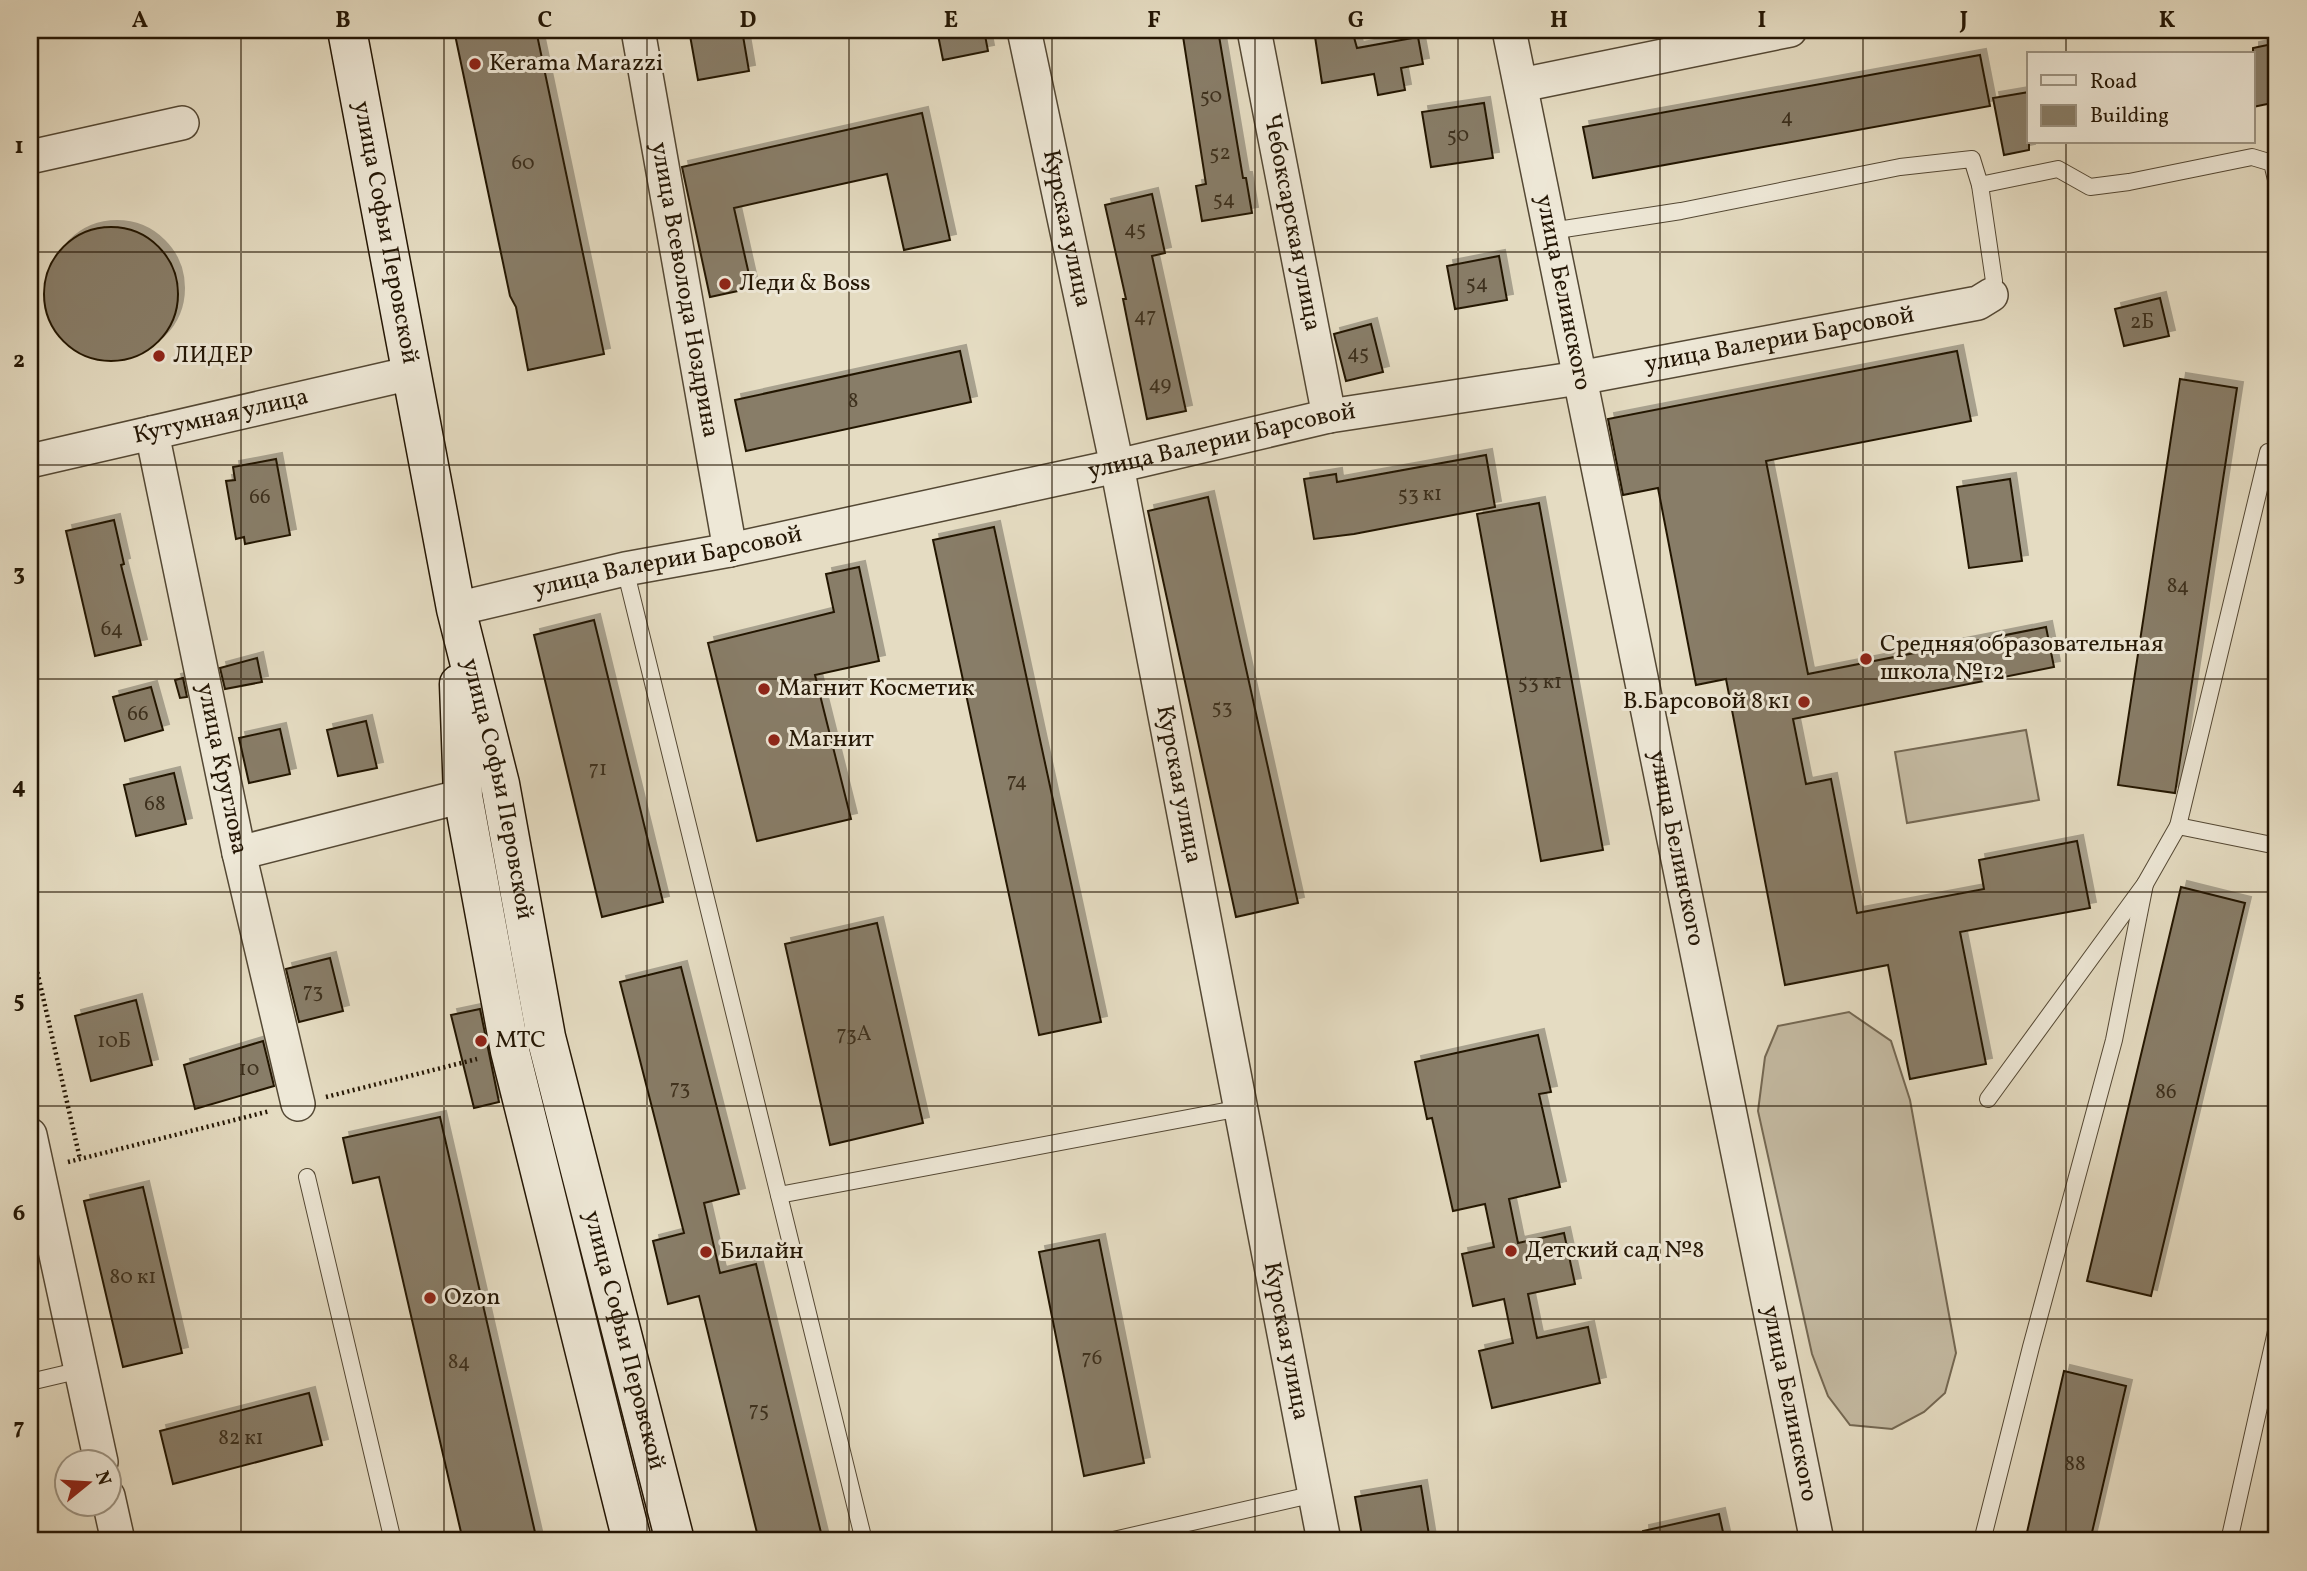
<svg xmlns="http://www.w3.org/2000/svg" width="2307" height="1571" font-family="Vollkorn,serif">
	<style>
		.grass { fill: #c4baa2; stroke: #746853; stroke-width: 2 }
		.building { fill: #887d67; stroke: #241604; stroke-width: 2; filter: url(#shadow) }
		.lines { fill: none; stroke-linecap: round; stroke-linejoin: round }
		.lane-casing { stroke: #544834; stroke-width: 18 }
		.street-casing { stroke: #544834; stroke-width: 36 }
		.secondary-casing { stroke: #241604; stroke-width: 41 }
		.path { stroke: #241604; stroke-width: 4.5; stroke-dasharray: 2 3.5; stroke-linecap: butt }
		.lane { stroke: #eee8d7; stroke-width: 16 }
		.street { stroke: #eee8d7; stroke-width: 33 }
		.secondary { stroke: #eee8d7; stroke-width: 38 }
		.grid { fill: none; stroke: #241604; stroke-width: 2; stroke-opacity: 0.55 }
		.poi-dot { fill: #8f2418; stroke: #eee8d7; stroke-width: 2.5 }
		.labels { text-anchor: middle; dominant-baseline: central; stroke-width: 6; stroke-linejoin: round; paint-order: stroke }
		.number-label { font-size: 21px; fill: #3d301d }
		.poi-label { font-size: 24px; fill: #241604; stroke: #eee8d7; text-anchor: start }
		.street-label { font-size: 24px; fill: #241604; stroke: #eee8d7 }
		.neatline { fill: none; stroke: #241604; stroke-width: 2.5 }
		.grid-label { font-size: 23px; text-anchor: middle; font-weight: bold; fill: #241604 }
	</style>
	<defs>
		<filter id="shadow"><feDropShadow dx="6" dy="-6" stdDeviation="0" flood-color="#0004"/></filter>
	</defs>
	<rect width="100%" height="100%" fill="#e5dcc2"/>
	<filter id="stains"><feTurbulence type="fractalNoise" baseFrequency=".00286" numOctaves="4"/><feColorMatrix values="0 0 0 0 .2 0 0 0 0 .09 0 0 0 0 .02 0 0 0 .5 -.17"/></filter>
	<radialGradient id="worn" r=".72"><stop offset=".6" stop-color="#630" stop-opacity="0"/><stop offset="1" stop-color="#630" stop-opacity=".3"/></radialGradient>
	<g class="grass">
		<polygon points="2026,730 2039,800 1907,823 1895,752"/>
		<polygon points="1849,1012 1891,1041 1910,1100 1956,1353 1945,1393 1924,1412 1892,1429 1850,1425 1828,1396 1812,1354 1758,1111 1765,1057 1778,1026"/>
	</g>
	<g class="building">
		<polygon points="454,30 536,30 604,354 528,370 516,307 510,296"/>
		<polygon points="689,30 742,30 749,71 698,80"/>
		<polygon points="937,30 984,30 988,51 943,60"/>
		<polygon points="1182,30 1218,30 1243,178 1246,178 1252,213 1202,221 1196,186 1206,184"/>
		<polygon points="1314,30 1352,30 1357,48 1418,37 1423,64 1401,68 1405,90 1378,95 1374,74 1322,83"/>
		<polygon points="2277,43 2277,102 2253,107 2253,48"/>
		<polygon points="1980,55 1990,106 1593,178 1583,127"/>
		<polygon points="2029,92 2029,150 2004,155 1993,98"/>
		<polygon points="1484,103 1493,158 1431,167 1422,112"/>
		<polygon points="922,113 950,240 904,250 887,174 734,208 752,288 710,297 682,167"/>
		<polygon points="1152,194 1165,253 1152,256 1186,411 1147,419 1123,299 1126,299 1105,205"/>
		<circle cx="111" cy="294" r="67"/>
		<polygon points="1499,256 1507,300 1455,309 1447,266"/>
		<polygon points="2160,298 2169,336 2124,346 2115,309"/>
		<polygon points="1371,324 1383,372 1346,381 1334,334"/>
		<polygon points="960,351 971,402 746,451 735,400"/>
		<polygon points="1957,351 1971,421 1766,461 1808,674 2046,627 2054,667 1793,719 1806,784 1831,779 1857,913 1984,889 1979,860 2077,841 2090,908 1960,932 1986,1064 1910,1079 1888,965 1785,985 1726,679 1696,685 1658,488 1623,495 1608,419"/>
		<polygon points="2180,379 2237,388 2175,793 2118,785"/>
		<polygon points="1486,455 1495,507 1354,534 1314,539 1304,479 1336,474 1337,482"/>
		<polygon points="276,459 290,535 245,544 244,537 236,539 226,481 235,480 233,467"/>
		<polygon points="2010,479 2022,561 1969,568 1957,487"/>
		<polygon points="1208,497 1298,903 1236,917 1148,511"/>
		<polygon points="1539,503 1603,850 1541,861 1477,514"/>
		<polygon points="114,520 124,564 121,565 141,645 95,656 66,531"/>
		<polygon points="994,527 1101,1022 1039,1035 933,540"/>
		<polygon points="859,567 879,661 815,675 851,819 757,841 708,643 834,612 826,574"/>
		<polygon points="594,620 663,902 602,917 534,635"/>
		<polygon points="257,658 262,682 225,689 220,668"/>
		<polygon points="183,678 187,697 180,698 175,680"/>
		<polygon points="151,687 163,730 125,741 113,697"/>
		<polygon points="366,721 377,768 338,776 327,730"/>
		<polygon points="280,729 290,774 249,783 239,738"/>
		<polygon points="174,773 186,824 136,836 124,785"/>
		<polygon points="2181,887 2245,903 2151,1296 2087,1281"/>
		<polygon points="877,923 923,1123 830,1145 785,944"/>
		<polygon points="330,958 343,1011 299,1022 286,969"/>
		<polygon points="681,967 739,1194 704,1203 720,1273 756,1264 823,1541 759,1541 699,1296 668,1304 653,1241 684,1233 620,982"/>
		<polygon points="136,1000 152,1065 91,1081 75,1016"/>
		<polygon points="480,1009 499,1102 474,1108 451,1015"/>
		<polygon points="1538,1035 1551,1092 1539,1094 1560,1187 1509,1199 1518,1243 1564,1233 1575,1284 1528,1294 1537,1338 1588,1327 1600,1383 1492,1408 1479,1351 1513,1343 1504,1299 1473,1306 1462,1254 1494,1247 1485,1204 1453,1211 1432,1118 1427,1119 1415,1062"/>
		<polygon points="263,1041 274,1086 195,1109 184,1065"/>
		<polygon points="440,1117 537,1541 463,1541 379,1177 353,1183 343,1138"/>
		<polygon points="143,1187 182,1353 123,1367 84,1201"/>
		<polygon points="1099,1240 1144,1463 1084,1476 1039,1252"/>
		<polygon points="2064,1371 2126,1386 2090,1541 2025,1541"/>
		<polygon points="309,1393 322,1445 173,1484 160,1431"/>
		<polygon points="1421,1486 1430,1541 1363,1541 1355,1497"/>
		<polygon points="1719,1514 1725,1541 1644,1541 1643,1531"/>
	</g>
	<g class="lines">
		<defs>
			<g id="lane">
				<polyline points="1980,185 1994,281 1991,295"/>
				<polyline points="1551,231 1681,211 1900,167 1972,159 1980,185 2058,169 2090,187 2129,182 2252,157 2272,163 2277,184"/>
				<polyline points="625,569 864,1541"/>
				<polyline points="2178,826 2268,452 2277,454"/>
				<polyline points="1988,1099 2145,884 2178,826 2277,846"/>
				<polyline points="307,1177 393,1541"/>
				<polyline points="779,1195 1241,1108"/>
				<polyline points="30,1382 81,1370"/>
				<polyline points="1109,1541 1315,1494"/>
				<polyline points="1982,1541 2031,1347 2114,1040 2145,884"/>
				<polyline points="2229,1541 2277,1327"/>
			</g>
			<g id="street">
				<path id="s1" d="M638,30L730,550"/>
				<path id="s2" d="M1024,30L1117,466L1324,1541"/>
				<path id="s3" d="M1254,30L1329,416"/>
				<path id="s4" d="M1509,30L1817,1541"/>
				<polyline points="1521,85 1790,30"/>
				<polyline points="30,157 182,123"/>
				<path id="s5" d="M152,433L239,853L298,1104"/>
				<path id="s6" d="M30,461L394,377H411"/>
				<path id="s7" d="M456,609L625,569L730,550L1117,466L1329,416L1579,378L1978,303L1991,295"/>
				<polyline points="239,853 463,796"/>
				<polyline points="30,1135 101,1462"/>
				<polyline points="108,1496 118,1541"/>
			</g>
			<g id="secondary">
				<path id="s8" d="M347,30L456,609L500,784L546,1037L675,1541"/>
				<polyline points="459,684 463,796 510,1051 632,1541"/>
			</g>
		</defs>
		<use href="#lane" class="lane-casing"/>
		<use href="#street" class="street-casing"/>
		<use href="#secondary" class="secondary-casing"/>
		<g class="path">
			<polyline points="30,940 80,1159"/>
			<polyline points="326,1097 477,1059"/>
			<polyline points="68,1162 270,1111"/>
		</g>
		<use href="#lane" class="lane"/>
		<use href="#street" class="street"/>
		<use href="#secondary" class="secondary"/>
	</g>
	<path class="grid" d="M241,30V1541M444,30V1541M647,30V1541M849,30V1541M1052,30V1541M1255,30V1541M1458,30V1541M1660,30V1541M1863,30V1541M2066,30V54M2066,142V1541M30,252H2277M30,465H2277M30,679H2277M30,892H2277M30,1106H2277M30,1319H2277"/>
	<g class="poi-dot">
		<circle cx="475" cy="64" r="7"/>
		<circle cx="725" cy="284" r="7"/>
		<circle cx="159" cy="356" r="7"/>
		<circle cx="1866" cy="659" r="7"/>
		<circle cx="764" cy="689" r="7"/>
		<circle cx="1804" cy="702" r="7"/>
		<circle cx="774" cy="740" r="7"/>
		<circle cx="481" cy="1041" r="7"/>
		<circle cx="1511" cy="1251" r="7"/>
		<circle cx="706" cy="1252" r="7"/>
		<circle cx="430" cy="1298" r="7"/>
	</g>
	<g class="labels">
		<g class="number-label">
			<text x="1211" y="96">50</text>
			<text x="1787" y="117">4</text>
			<text x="1458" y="135">50</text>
			<text x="1220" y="153">52</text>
			<text x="523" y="163">60</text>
			<text x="1224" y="199">54</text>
			<text x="1135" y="229">45</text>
			<text x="1477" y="283">54</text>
			<text x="1145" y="316">47</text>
			<text x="2142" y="322">2Б</text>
			<text x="1358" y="353">45</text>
			<text x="1160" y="384">49</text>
			<text x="853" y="401">8</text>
			<text x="1420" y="494">53 к1</text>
			<text x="260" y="497">66</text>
			<text x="2178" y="586">84</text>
			<text x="112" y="629">64</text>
			<text x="1540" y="682">53 к1</text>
			<text x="1222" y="707">53</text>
			<text x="138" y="714">66</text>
			<text x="598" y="769">71</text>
			<text x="1017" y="781">74</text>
			<text x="155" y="804">68</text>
			<text x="313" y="991">73</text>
			<text x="854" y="1034">73А</text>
			<text x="114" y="1041">10Б</text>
			<text x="249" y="1069">10</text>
			<text x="680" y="1088">73</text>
			<text x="2166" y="1092">86</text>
			<text x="133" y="1277">80 к1</text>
			<text x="1092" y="1358">76</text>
			<text x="459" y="1362">84</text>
			<text x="759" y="1410">75</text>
			<text x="241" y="1438">82 к1</text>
			<text x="2075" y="1464">88</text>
		</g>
		<g class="poi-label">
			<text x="489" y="64">Kerama Marazzi</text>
			<text x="739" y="284">Леди &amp; Boss</text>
			<text x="173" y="356">ЛИДЕР</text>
			<text x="1880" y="645">Средняя образовательная<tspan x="1880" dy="28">школа №12</tspan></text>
			<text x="778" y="689">Магнит Косметик</text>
			<text x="1790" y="702" text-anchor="end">В.Барсовой 8 к1</text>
			<text x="788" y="740">Магнит</text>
			<text x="495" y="1041">МТС</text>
			<text x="1525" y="1251">Детский сад №8</text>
			<text x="720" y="1252">Билайн</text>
			<text x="444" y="1298">Ozon</text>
		</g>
		<g class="street-label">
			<text stroke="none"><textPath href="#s3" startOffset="196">Чебоксарская улица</textPath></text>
			<text stroke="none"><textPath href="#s2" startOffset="203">Курская улица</textPath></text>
			<text stroke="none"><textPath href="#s8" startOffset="206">улица Софьи Перовской</textPath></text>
			<text stroke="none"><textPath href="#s1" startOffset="264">улица Всеволода Ноздрина</textPath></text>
			<text stroke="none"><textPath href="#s4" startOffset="268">улица Белинского</textPath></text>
			<text stroke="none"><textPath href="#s7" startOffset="1351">улица Валерии Барсовой</textPath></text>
			<text stroke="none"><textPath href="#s6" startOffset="196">Кутумная улица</textPath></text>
			<text stroke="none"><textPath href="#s7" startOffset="784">улица Валерии Барсовой</textPath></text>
			<text stroke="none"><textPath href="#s7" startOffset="217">улица Валерии Барсовой</textPath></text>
			<text stroke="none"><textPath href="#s5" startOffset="343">улица Круглова</textPath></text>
			<text stroke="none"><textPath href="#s2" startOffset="770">Курская улица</textPath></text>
			<text stroke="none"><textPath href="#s8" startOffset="774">улица Софьи Перовской</textPath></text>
			<text stroke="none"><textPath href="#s4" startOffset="835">улица Белинского</textPath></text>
			<text stroke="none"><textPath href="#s8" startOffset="1340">улица Софьи Перовской</textPath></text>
			<text stroke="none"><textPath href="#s2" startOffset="1337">Курская улица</textPath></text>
			<text stroke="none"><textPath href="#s4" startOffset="1402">улица Белинского</textPath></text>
		</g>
	</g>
	<rect width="2307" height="1571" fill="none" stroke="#e5dcc2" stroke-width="77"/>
	<rect x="2027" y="52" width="228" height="91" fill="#eee8d7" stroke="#9d9483" stroke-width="2"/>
	<rect x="2041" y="75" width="35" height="10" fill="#eee8d7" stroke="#9d9483" stroke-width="2"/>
	<text x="2090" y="88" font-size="21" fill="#241604">Road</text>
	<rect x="2041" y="105" width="35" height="21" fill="#887d67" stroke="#9d9483" stroke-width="2"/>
	<text x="2090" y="122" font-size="21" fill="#241604">Building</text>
	<g transform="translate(88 1483) rotate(72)"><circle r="33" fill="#eee8d7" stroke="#9d9483" stroke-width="2"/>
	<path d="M0-5L12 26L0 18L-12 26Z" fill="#8f2418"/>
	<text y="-10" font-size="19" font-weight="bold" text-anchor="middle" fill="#241604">N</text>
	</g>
	<rect x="38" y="38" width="2230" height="1494" class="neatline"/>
	<g class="grid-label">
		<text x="140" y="27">A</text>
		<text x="343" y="27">B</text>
		<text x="545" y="27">C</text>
		<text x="748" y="27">D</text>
		<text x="951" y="27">E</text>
		<text x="1154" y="27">F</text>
		<text x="1356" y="27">G</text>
		<text x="1559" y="27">H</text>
		<text x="1762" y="27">I</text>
		<text x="1964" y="27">J</text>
		<text x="2167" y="27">K</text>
		<text x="19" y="153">1</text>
		<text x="19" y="367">2</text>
		<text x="19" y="580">3</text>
		<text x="19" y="793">4</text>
		<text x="19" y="1007">5</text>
		<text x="19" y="1220">6</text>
		<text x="19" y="1434">7</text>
	</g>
	<rect width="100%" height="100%" filter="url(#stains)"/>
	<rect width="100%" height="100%" fill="url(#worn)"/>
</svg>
